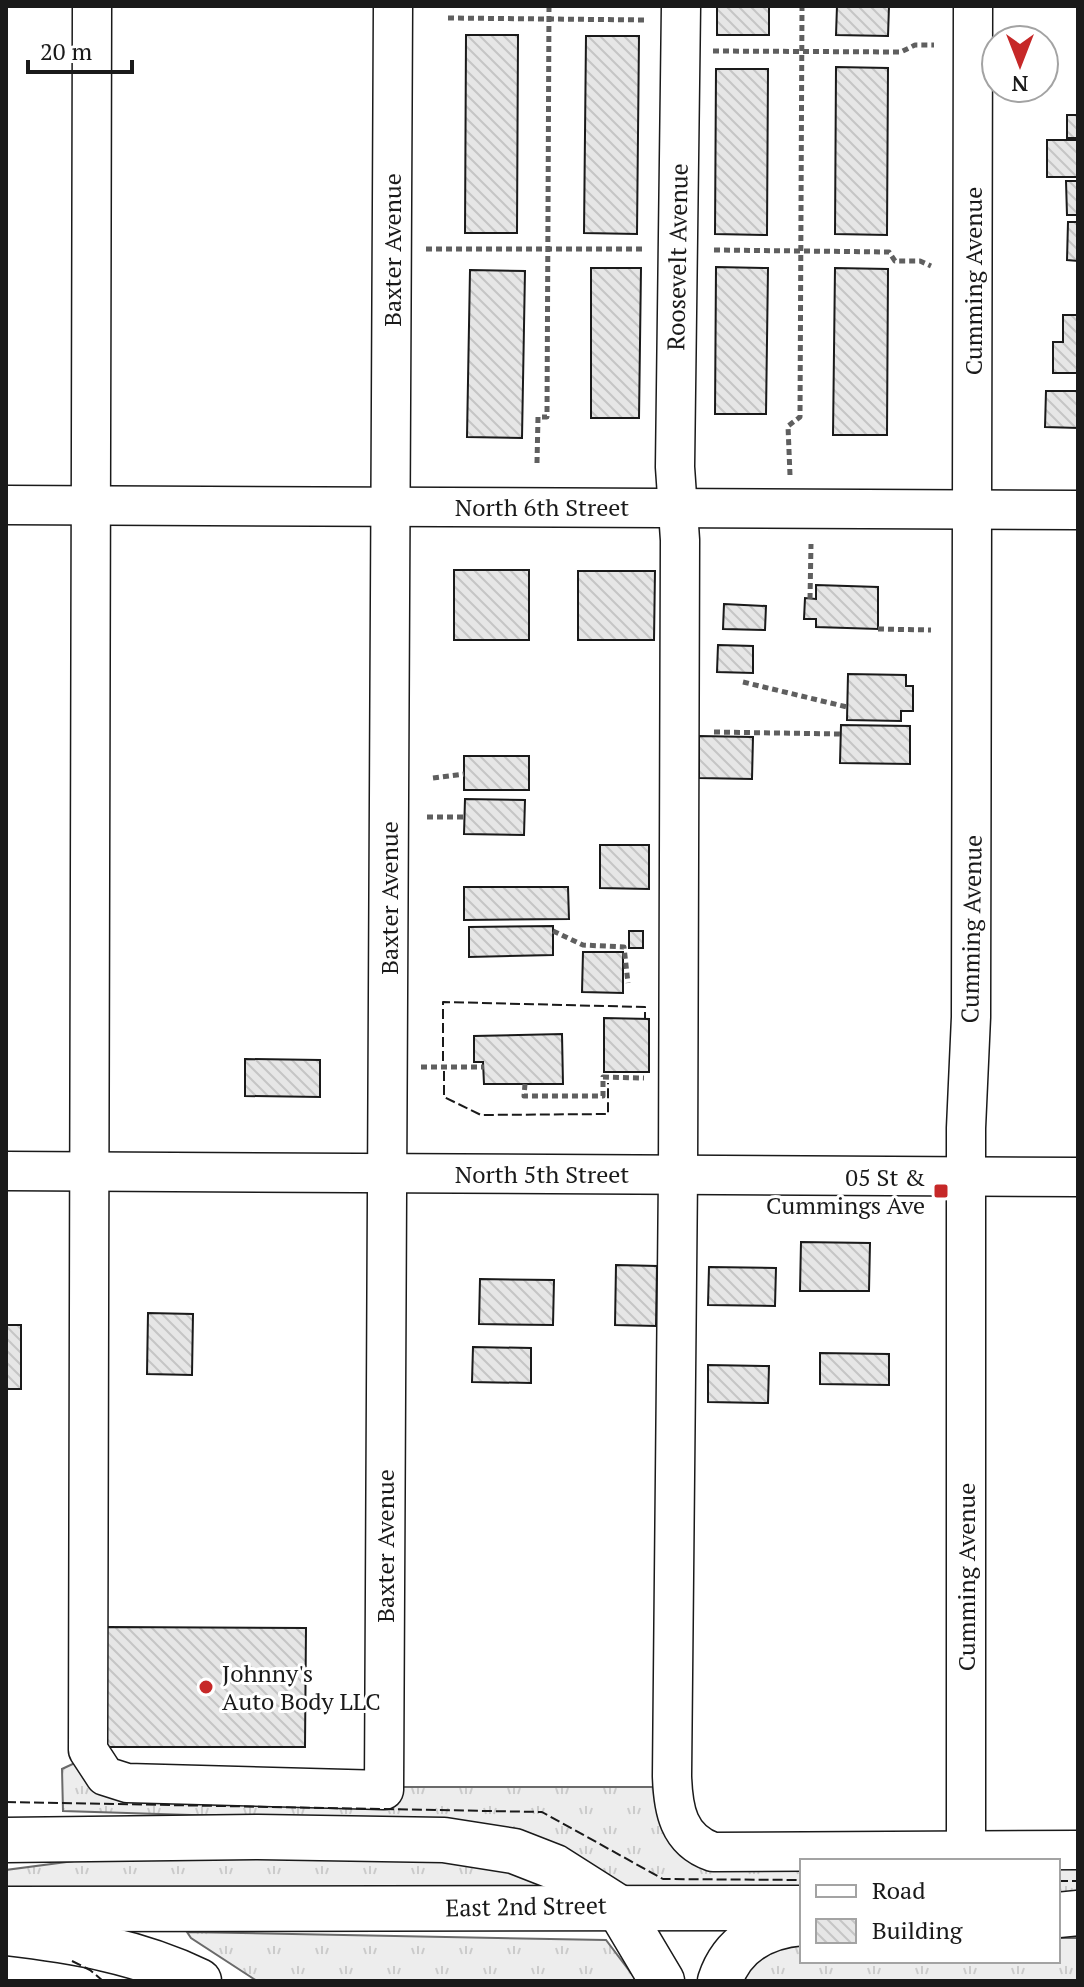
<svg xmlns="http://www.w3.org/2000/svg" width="1084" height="1987" font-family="'PT Serif',serif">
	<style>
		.grass { fill: url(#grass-tufts); stroke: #6a6a6a; stroke-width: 2 }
		.building { fill: url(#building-back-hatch); stroke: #1a1a1a; stroke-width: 2 }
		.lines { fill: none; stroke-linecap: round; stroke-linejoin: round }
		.minor-casing { stroke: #1a1a1a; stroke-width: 41 }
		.major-casing { stroke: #1a1a1a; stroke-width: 47 }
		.highway-casing { stroke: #1a1a1a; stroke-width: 47 }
		.path { stroke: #5f5f5f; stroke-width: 5; stroke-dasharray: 6 4; stroke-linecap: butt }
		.minor { stroke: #fff; stroke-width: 38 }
		.major { stroke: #fff; stroke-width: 44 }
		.highway { stroke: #fff; stroke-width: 44 }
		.fence { stroke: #1a1a1a; stroke-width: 2; stroke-dasharray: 10 4; stroke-linecap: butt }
		.poi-dot { fill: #c62828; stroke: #fff; stroke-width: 3 }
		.labels { text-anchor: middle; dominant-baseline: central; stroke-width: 6; stroke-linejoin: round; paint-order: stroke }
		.street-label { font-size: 24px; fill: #1a1a1a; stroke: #fff }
		.poi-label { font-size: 24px; fill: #1a1a1a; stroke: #fff; text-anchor: end }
	</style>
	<defs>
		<pattern id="grass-tufts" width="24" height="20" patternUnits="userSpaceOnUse" patternTransform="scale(2)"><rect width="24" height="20" fill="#ededed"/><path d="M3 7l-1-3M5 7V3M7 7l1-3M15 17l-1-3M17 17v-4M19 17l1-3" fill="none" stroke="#cbcbcb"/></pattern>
		<pattern id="building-back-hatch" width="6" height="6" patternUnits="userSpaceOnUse" patternTransform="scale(2)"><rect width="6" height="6" fill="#e6e6e6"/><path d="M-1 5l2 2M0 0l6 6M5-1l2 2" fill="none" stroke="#c5c5c5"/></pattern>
	</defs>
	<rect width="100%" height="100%" fill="#fff"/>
	<g class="grass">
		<path d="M79,1761L383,1787H662C665,1804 665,1827 672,1843C689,1880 769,1870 802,1870V1899H629L421,1822L63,1811L62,1769Z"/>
		<path d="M97,1858L430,1859C459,1862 529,1865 545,1891H6V1870Z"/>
		<rect x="1058" y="1864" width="20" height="34"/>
		<polygon points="187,1932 606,1940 637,1981 257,1981 191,1938"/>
		<polygon points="802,1938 802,1961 1058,1961 1058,1938 1078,1938 1078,1981 739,1981 766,1950"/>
	</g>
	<g class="building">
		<rect x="717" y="6" width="52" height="29"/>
		<polygon points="837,6 889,6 888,36 836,35"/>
		<polygon points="466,35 518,35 517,233 465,233"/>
		<polygon points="586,36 639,36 637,234 584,233"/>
		<polygon points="836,67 888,68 887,235 835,234"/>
		<polygon points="716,69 768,69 767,235 715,234"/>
		<rect x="1067" y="115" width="11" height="23"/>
		<rect x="1047" y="140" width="31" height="37"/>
		<polygon points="1066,181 1078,181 1078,215 1067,215"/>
		<polygon points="1068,222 1078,222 1078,261 1067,260"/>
		<polygon points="716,267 768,268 766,414 715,414"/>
		<polygon points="591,268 641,268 639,418 591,418"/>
		<polygon points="835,268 888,269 887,435 833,435"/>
		<polygon points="470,270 525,271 522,438 467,437"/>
		<polygon points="1063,315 1078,315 1078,373 1053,373 1053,342 1063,342"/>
		<polygon points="1046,391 1078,391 1078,428 1045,427"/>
		<rect x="454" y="570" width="75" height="70"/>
		<polygon points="578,571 655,571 654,640 578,640"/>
		<polygon points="816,585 878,587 878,629 816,627 816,619 804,619 805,598 816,599"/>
		<polygon points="724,604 766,606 765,630 723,629"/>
		<polygon points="718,645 753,646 753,673 717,672"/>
		<polygon points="848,674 906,675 906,686 913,686 913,711 901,711 901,721 847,720"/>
		<polygon points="841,725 910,726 910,764 840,763"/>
		<polygon points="699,736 753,737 752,779 699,778"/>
		<rect x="464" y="756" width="65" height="34"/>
		<polygon points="465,799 525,800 524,835 464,834"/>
		<polygon points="600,845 649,845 649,889 600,888"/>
		<polygon points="464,887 568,887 569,919 464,920"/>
		<polygon points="553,926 553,955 469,957 469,927"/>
		<rect x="629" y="931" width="14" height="17"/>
		<polygon points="583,952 623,952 623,993 582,992"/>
		<polygon points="604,1018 649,1019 649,1072 604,1072"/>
		<polygon points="562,1034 563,1084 484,1084 483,1062 474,1062 474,1036"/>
		<polygon points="245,1059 320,1060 320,1097 245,1096"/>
		<polygon points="801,1242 870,1243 869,1291 800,1291"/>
		<polygon points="616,1265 657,1266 656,1326 615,1325"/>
		<polygon points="709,1267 776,1268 775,1306 708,1305"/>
		<polygon points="480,1279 554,1280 553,1325 479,1324"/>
		<polygon points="148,1313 193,1314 192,1375 147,1374"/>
		<rect x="6" y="1325" width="15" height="64"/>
		<polygon points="473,1347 531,1348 531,1383 472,1382"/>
		<polygon points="820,1353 889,1354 889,1385 820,1384"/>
		<polygon points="708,1365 769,1366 768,1403 708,1402"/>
		<polygon points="107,1627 306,1628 305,1747 107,1747"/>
	</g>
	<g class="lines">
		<defs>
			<g id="minor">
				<polyline points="92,6 88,1750 105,1776 127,1783 384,1790 393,6"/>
				<path d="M681,6L675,467L680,540L678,1175L672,1776C673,1809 678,1840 713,1852L1078,1850"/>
				<polyline points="6,505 1078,510"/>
				<polyline points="6,1171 1078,1177"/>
				<polyline points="966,1851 966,1128 971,1017 973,6"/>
			</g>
			<path id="major" d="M6,1933C74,1941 137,1951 199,1981"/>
			<g id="highway">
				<polyline points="6,1840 258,1837 444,1840 514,1851 555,1867 618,1907 662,1981"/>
				<polyline points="6,1909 802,1908"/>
				<polyline points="1058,1915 1078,1913"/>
				<path d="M720,1981C732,1944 764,1926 802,1923"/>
			</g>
		</defs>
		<use href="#minor" class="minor-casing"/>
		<use href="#major" class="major-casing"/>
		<use href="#highway" class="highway-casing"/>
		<g class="path">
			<polyline points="448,18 647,20"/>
			<polyline points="713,51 901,52 915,45 934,45"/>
			<polyline points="426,249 644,249"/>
			<polyline points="714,250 889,252 895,261 920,261 931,266"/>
			<polyline points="537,463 538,417 547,417 549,6"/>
			<polyline points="790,475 788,426 800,417 802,6"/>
			<polyline points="810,599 811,544"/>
			<polyline points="878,629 931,630"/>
			<polyline points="743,682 847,707"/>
			<polyline points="714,732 841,734"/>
			<polyline points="433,778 464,774"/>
			<polyline points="427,817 465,817"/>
			<polyline points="553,931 583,945 624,947 628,983"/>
			<polyline points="421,1067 484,1067"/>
			<polyline points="525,1084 524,1096 603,1096 603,1077 644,1078"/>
		</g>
		<use href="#minor" class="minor"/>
		<use href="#major" class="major"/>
		<use href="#highway" class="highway"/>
		<g class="fence">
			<polyline points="443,1061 443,1002 645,1007 645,1019"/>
			<polyline points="444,1071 444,1097 481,1115 608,1114 608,1083"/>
			<polyline points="6,1802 542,1812 663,1879 802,1880"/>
			<polyline points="1058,1881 1078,1881"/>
			<polyline points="72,1961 90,1970 103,1981"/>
		</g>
	</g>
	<g class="poi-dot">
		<rect x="933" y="1183" width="16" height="16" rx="4"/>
		<circle cx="206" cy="1687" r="8"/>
	</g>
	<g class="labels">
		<g class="street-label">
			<text transform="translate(392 250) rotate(-90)">Baxter Avenue</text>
			<text transform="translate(677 257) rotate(-89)">Roosevelt Avenue</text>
			<text transform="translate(973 281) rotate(-90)">Cumming Avenue</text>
			<text x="542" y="507">North 6th Street</text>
			<text transform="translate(389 898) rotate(-90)">Baxter Avenue</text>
			<text transform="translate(971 929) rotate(-89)">Cumming Avenue</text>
			<text x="542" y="1174">North 5th Street</text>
			<text transform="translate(385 1546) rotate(-90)">Baxter Avenue</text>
			<text transform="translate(966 1577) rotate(-90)">Cumming Avenue</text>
			<text transform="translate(526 1906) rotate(-1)">East 2nd Street</text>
		</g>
		<g class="poi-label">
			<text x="925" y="1177">05 St &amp;<tspan x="925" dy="28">Cummings Ave</tspan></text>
			<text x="222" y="1673" text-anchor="start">Johnny's<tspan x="222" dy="28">Auto Body LLC</tspan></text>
		</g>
	</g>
	<rect width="1084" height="1987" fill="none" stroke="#1a1a1a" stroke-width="16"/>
	<rect x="800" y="1859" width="260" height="104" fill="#ffffff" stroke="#a3a3a3" stroke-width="2"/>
	<rect x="816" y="1885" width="40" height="12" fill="#ffffff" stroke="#a3a3a3" stroke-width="2"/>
	<text x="872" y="1899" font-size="24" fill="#1a1a1a">Road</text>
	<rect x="816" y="1919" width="40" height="24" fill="url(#building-back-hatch)" stroke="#a3a3a3" stroke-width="2"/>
	<text x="872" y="1939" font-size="24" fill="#1a1a1a">Building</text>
	<g transform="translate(1020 64) rotate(180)"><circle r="38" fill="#ffffff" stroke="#a3a3a3" stroke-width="2"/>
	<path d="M0-6L14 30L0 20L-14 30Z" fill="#c62828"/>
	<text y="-12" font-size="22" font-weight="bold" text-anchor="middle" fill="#1a1a1a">N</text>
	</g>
	<path d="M28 60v12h104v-12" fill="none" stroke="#1a1a1a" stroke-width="4"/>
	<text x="40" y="60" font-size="24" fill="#1a1a1a" stroke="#ffffff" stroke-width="6" paint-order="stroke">20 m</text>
</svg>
